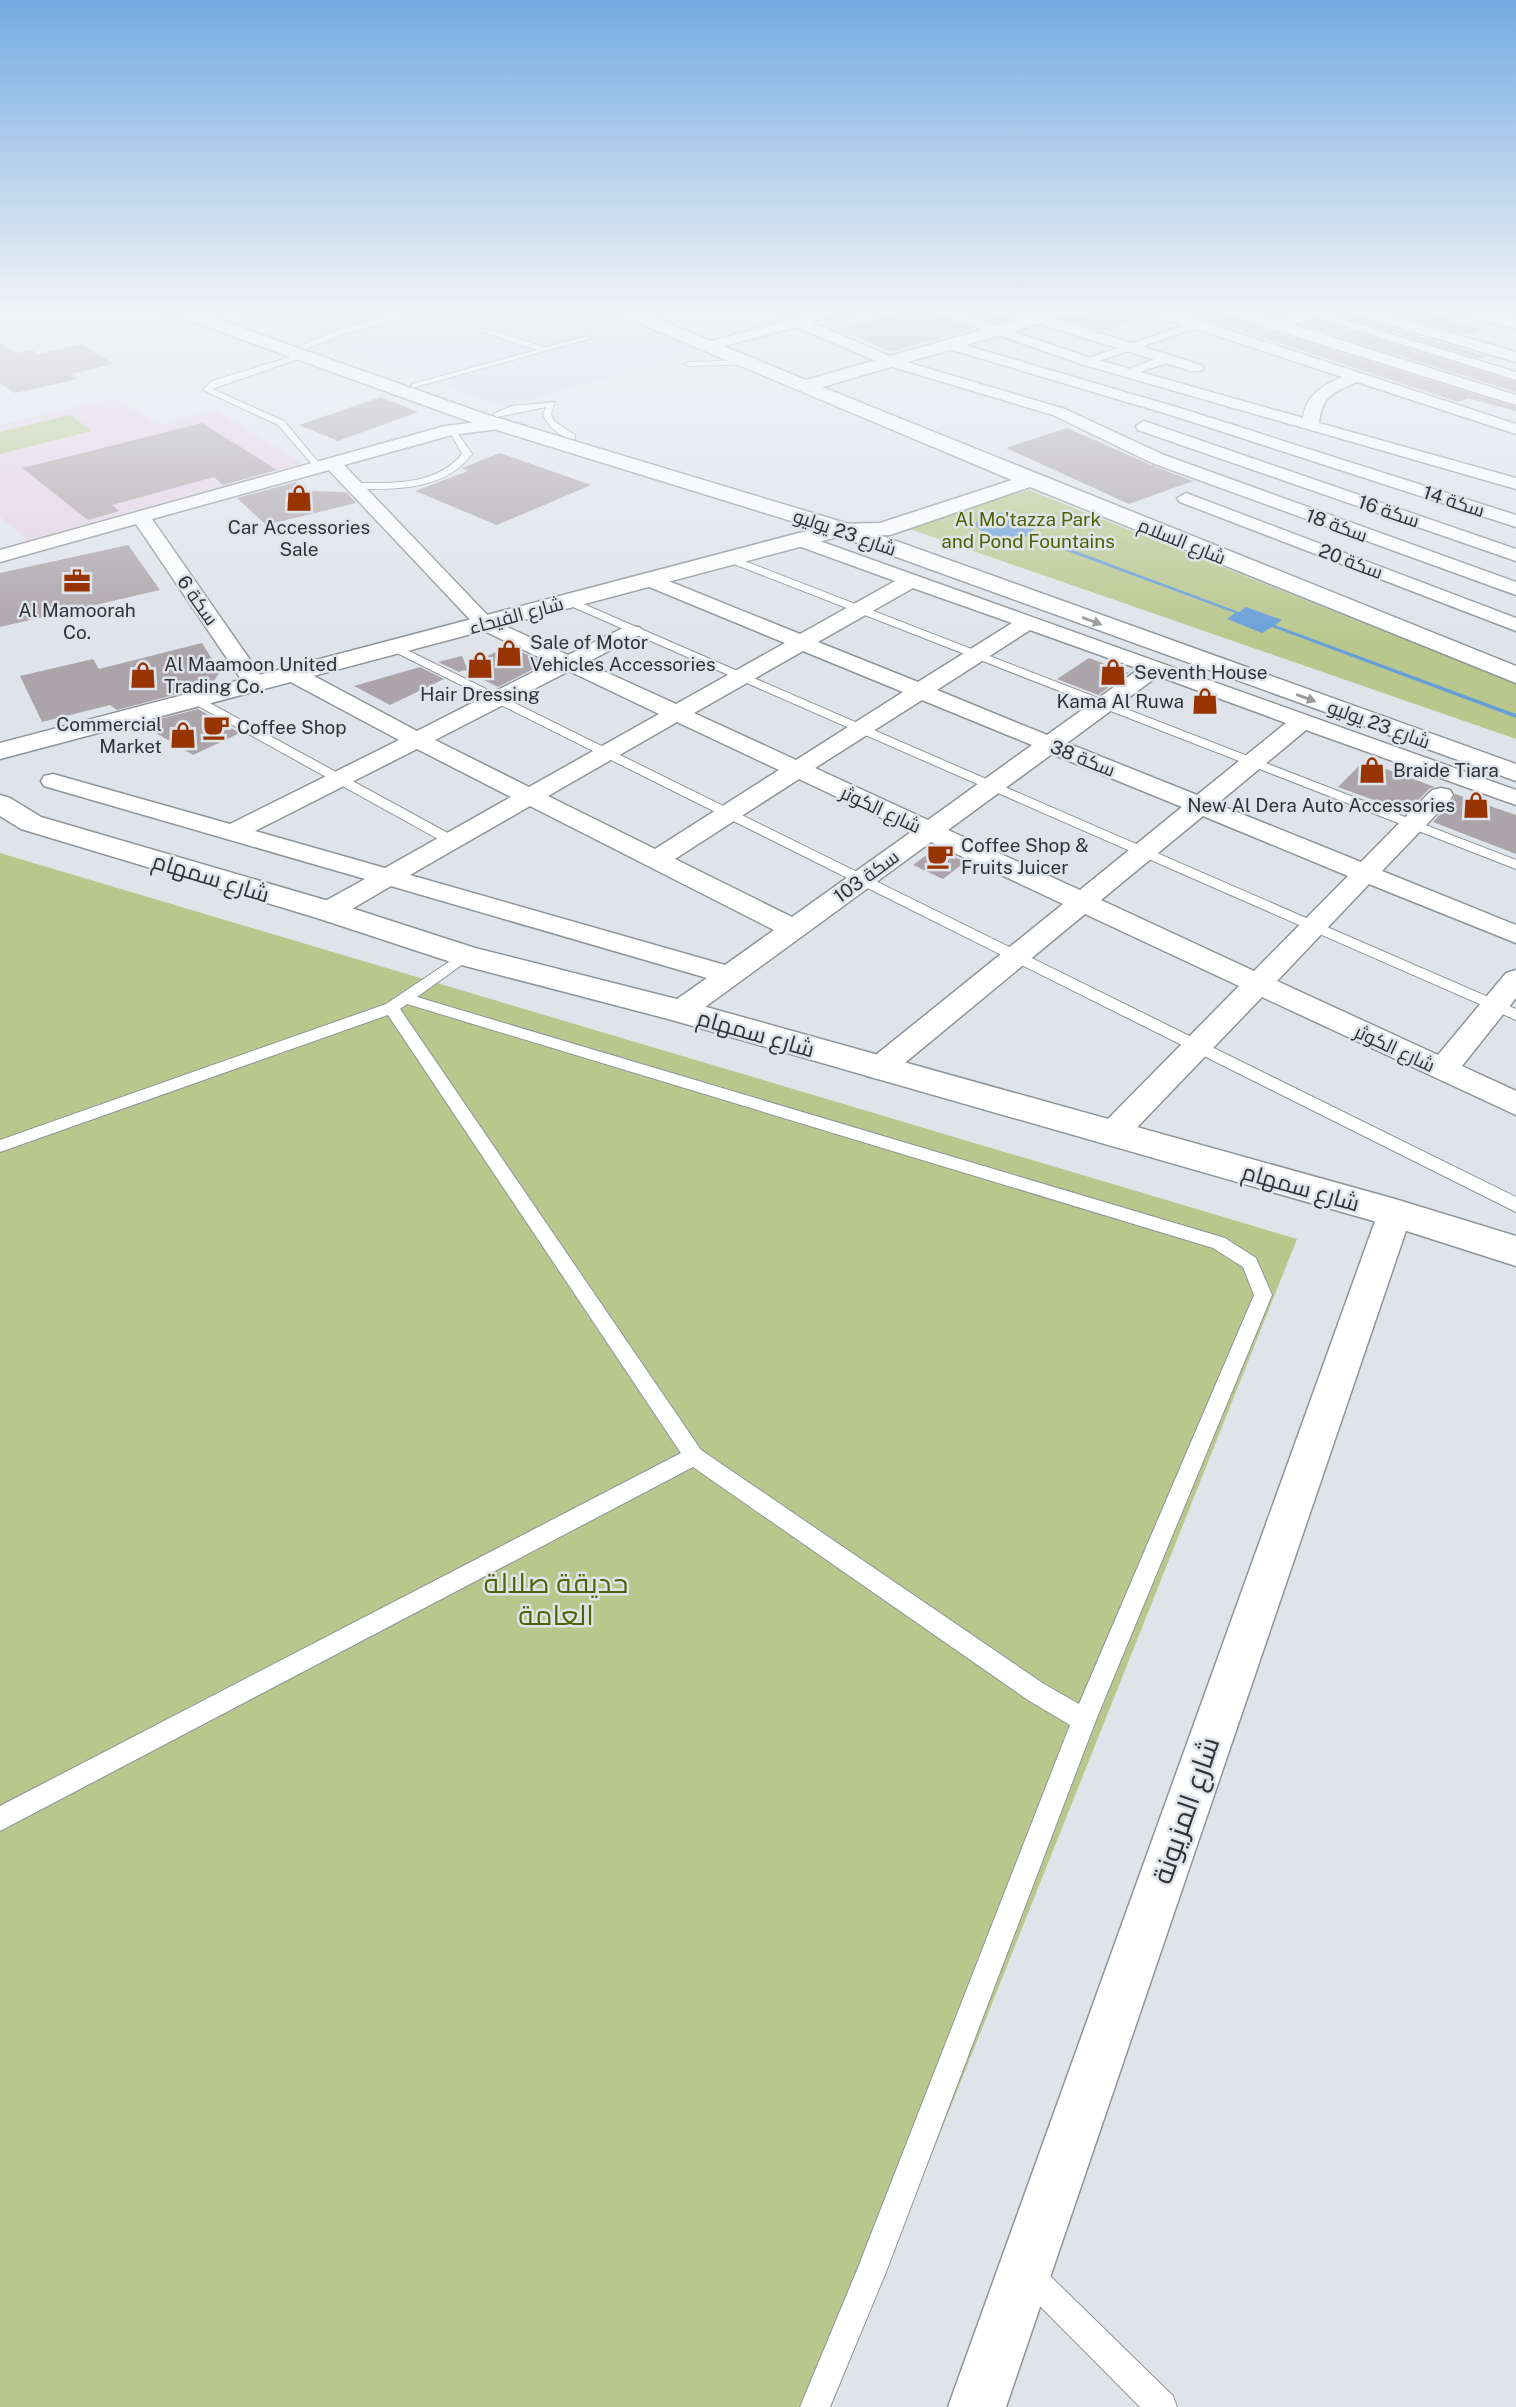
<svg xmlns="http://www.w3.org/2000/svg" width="1516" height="2407" font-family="'Public Sans',Cairo,sans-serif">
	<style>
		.built { fill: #d0dae6 }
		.education { fill: #e3d3e5 }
		.green { fill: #b9c78c }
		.water { fill: #669ed8 }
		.building { fill: #aba4a8 }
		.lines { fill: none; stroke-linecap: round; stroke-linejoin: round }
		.service-casing { stroke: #8f9499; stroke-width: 2 }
		.pedestrian-casing { stroke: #8f9499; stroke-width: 3 }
		.minor-casing { stroke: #8f9499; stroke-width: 3 }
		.tertiary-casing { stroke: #8f9499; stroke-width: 3 }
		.secondary-casing { stroke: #8f9499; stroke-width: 3 }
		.service { fill: #fff; fill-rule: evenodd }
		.pedestrian { fill: #fff; fill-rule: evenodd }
		.minor { fill: #fff; fill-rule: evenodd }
		.tertiary { fill: #fff; fill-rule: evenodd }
		.secondary { fill: #fff; fill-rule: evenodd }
		.oneway { fill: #98999a }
		.labels { text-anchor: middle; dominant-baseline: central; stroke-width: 5; stroke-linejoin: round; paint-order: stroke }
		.far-street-label { font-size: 19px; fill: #313335; stroke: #dfe4ea }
		.far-park-label { font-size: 19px; fill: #526000; stroke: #dfe4ea }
		.far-poi-label { font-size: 19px; fill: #313335; stroke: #dfe4ea; text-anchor: start }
		.street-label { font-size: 23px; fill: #313335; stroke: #dfe4ea }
		.near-park-label { font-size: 28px; fill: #526000; stroke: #dfe4ea }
		.near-street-label { font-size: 28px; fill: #313335; stroke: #dfe4ea }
	</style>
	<rect width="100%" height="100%" fill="#dfe4ea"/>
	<polygon class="built" points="225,308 592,308 693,352 506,407"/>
	<polygon class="education" points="100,401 120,401 158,425 214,410 302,463 28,540 0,517 0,425"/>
	<g class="green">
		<polygon points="70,415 92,431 0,454 0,432"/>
		<polygon points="1029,490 1516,684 1516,739 901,526"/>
		<polygon points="0,853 1297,1239 831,2407 0,2407"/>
	</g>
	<path class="water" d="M1003,512L1031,519L1036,525L1030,534L1239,612L1246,607L1282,620L1275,625L1516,714V718L1272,627L1262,633L1227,619L1235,613L1026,536C1008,539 987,539 975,525L978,518Z"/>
	<g class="building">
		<polygon points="918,308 974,329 891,352 837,329"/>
		<polygon points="951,308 995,308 998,314 1013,318 996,323"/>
		<polygon points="1088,308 1137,308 1140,313 1149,316 1102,331 1064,319 1084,314"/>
		<polygon points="1188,308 1213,308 1271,331 1516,407 1516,411 1468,398 1458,402 1188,313"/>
		<polygon points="1246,308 1284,308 1294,313 1278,318"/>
		<polygon points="1340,308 1343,314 1487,356 1481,359 1331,313"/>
		<polygon points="1375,308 1413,308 1451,318 1444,321 1480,330 1468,335"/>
		<polygon points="1315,319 1516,382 1516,392 1301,325"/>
		<polygon points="0,342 18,353 32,350 38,354 81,344 114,364 71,374 78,379 15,393 0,383"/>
		<polygon points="381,397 418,412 338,441 299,425"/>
		<polygon points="202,423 277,470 223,485 214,477 112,505 119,511 88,520 22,468"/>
		<polygon points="1067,428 1151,465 1193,481 1129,504 1006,448"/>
		<polygon points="500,453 591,485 497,525 415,491 468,471 462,468"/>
		<polygon points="296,482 310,491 346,492 356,503 266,525 237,498"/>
		<polygon points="128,545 160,590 0,627 0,573"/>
		<polygon points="202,643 220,672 211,685 117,710 110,705 42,722 20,676 93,659 99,669"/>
		<polygon points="509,646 545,663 498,687 464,670 459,672 438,662 462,656 466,666"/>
		<polygon points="1089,658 1129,673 1098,695 1057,679"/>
		<polygon points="420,667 444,679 390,705 354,686"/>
		<polygon points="198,709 240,733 193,755 141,724"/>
		<polygon points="1364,761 1435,787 1430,788 1407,812 1338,787"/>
		<polygon points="1455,794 1516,815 1516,854 1433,822 1452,802"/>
		<polygon points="936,848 965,862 943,879 913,865"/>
	</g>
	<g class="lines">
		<defs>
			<g id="service">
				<polygon points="217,308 228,308 211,316 204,314"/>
				<polygon points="360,308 372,308 394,314 416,308 414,314 346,333 305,349 298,347 340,329 385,317"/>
				<polygon points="484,328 545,347 588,336 592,338 412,388 412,384 537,350 484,332"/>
				<polygon points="300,354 307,356 212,389 284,421 323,468 318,471 278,425 203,390 212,381"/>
				<polygon points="750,360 753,364 689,366 685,364 689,362"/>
				<path d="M555,402L551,414L554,421L575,435V439C562,439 547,426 543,414L546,407L497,417L493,414L512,406Z"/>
				<path d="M448,428H454L472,454C444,491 396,489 354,489L349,486L354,483C392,483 436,486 462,454Z"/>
				<polygon points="726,557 734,557 1516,860 1516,869 726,561"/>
				<polygon points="564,599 572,599 1516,1009 1516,1020 564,603"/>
				<polygon points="391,646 399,646 1516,1197 1516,1212 391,650"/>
				<polygon points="195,695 457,838 459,841 452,845 447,844 191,702 189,699"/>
				<path d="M465,951L472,956L470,959L417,997L1225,1238L1256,1258L1272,1295L1096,1720L886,2272L830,2407H800L857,2270L1070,1725L1028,1700L693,1467L0,1831V1806L681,1453L388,1015L0,1152V1140L386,1004ZM407,1004L1213,1248L1243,1267L1254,1295L1079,1704L1044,1684L701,1450L400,1009Z"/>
				<polygon points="1029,2260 1039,2265 1173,2396 1177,2407 1140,2407 1019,2285 1014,2275 1019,2265"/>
			</g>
			<g id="pedestrian">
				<polygon points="1287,308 1305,308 1516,372 1516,380"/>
				<polygon points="1197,321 1203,324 1201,326 1090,364 1080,361"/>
				<polygon points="1166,355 1172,359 1170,362 1127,376 1121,372"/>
			</g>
			<g id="minor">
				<polygon points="831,308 854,308 852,311 811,322 896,359 1065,409 1164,455 1516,582 1516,595 1152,463 1053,415 886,365 796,327 709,350 702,346 704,343"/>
				<path d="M922,308H943L1091,358L1303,418C1306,395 1322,386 1342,377L1141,311L1139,308H1161L1516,424V434L1357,382C1334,392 1322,395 1319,423L1516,478V489L1081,364Z"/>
				<polygon points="997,308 1019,308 1201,365 1204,368 1201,371 1191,371 999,311"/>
				<polygon points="1215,308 1237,308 1278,321 1316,308 1337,308 1293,325 1516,395 1516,405 1272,329"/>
				<polygon points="1342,308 1365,308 1516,352 1516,362 1344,311"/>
				<polygon points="951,341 1186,410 1516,515 1516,527 1174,416 946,348 944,345 946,342"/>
				<path d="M500,419L506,420L508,424L506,428L452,435L344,465L492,620L568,655L625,627H639L643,631L639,635L586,663L676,704L785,643L642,584L639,580L642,576H656L800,634L895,581L793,544L790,540L793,536L800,534L1516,790V805L1306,730L1217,804L1361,862L1432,790L1441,788L1450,790L1453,795L1450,800L1382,871L1516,925V943L1369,884L1277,981L1438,1055L1506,973L1516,970V998L1462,1066L1516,1091V1115L1262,997L1123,1142L1112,1145L1101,1142L1096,1134L1101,1126L1239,986L1085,914L889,1076L878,1079L867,1076L863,1069L867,1062L1063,904L931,842L690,1018L680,1020L670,1018L665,1011L670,1004L707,978L391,886L338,917L328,919L318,917L314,911L318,905L365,879L44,786L41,781L44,776L53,774L230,824L399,740L285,679L282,674L285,669H301L417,731L551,663L478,628L329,470L152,519L266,683L263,688H247L136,524L0,562V550L445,426ZM913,588L1012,623L918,682L818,642ZM1030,630L1139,669L1047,735L937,690ZM803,651L903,692L796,760L694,713ZM569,671L659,714L529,787L435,740ZM1158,676L1286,723L1197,795L1067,743ZM922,700L1032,745L928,820L815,768ZM677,722L779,770L655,849L548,796ZM417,749L511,797L385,868L255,831ZM1052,754L1182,807L1080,890L948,830ZM799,779L911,832L792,917L675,859ZM530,806L774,930L725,965L410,875ZM1203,816L1348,876L1254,971L1101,900Z"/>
				<polygon points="1144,421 1516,549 1516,561 1138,430 1136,426"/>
				<polygon points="1186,493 1516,618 1516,631 1180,502 1177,498"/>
				<polygon points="1395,1200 1407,1204 1412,1213 1006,2407 948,2407 1378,1213 1383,1204"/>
			</g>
			<g id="tertiary">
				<polygon points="608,308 631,308 806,380 1059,308 1085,308 1083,311 822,387 1516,666 1516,683 1030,487 890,535 841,536 0,759 0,743 833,524 880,523 1012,480 610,311"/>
				<polygon points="1443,308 1472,308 1516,319 1516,329 1445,311"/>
				<polygon points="0,795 10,798 41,817 339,904 475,948 692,1003 1395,1199 1516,1236 1516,1266 1391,1226 672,1020 454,963 317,918 21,829 0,816"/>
			</g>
			<polygon id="secondary" points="161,308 185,308 485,414 849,524 1516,764 1516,781 833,534 471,422 163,311"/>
		</defs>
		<use href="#service" class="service-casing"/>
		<use href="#pedestrian" class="pedestrian-casing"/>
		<use href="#minor" class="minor-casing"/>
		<use href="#tertiary" class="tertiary-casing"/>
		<use href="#secondary" class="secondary-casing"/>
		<use href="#service" class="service"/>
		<use href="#pedestrian" class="pedestrian"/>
		<use href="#minor" class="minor"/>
		<use href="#tertiary" class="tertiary"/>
		<use href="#secondary" class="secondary"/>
	</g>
	<defs><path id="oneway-solid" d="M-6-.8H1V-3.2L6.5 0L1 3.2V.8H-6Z" transform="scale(1.75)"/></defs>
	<g class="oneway">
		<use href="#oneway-solid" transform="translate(1092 621) rotate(20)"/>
		<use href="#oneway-solid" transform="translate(1306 698) rotate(20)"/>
	</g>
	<linearGradient id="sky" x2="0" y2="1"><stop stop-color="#74abe2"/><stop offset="0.48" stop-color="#f1f3f6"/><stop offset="1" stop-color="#f1f3f6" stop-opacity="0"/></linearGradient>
	<rect width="1516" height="645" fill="url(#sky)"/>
	<defs>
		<symbol id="shop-bare" viewBox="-9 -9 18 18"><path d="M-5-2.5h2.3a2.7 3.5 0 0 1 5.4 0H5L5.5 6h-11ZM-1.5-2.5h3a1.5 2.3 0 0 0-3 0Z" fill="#983302" stroke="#dfe4ea" stroke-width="2.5" paint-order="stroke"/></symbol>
		<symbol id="office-bare" viewBox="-9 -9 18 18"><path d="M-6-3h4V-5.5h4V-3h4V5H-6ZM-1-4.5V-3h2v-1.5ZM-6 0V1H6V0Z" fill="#983302" stroke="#dfe4ea" stroke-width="2.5" paint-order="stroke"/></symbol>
		<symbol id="cafe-bare" viewBox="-9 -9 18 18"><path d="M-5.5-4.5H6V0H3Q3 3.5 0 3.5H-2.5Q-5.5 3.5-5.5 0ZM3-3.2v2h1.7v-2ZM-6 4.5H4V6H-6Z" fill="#983302" stroke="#dfe4ea" stroke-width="2.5" paint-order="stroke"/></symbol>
	</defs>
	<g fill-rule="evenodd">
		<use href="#shop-bare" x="280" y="479" width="38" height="38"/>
		<use href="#office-bare" x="58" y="562" width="38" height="38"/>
		<use href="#shop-bare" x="490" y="634" width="38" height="38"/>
		<use href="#shop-bare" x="461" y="646" width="38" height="38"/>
		<use href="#shop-bare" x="1094" y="653" width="38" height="38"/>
		<use href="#shop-bare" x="124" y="656" width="38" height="38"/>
		<use href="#shop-bare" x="1186" y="682" width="38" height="38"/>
		<use href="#cafe-bare" x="197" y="708" width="38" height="38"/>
		<use href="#shop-bare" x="164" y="716" width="38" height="38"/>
		<use href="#shop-bare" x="1353" y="751" width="38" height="38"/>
		<use href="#shop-bare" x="1457" y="786" width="38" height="38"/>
		<use href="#cafe-bare" x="921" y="837" width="38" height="38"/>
	</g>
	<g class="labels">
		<g class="far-street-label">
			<text transform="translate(1454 501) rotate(18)">سكة 14</text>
			<text transform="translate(1389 511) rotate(19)">سكة 16</text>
			<text transform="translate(1337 525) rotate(20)">سكة 18</text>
			<text transform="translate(845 532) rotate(19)">شارع 23 يوليو</text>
			<text transform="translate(1182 541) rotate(22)">شارع السلام</text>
			<text transform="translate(1351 561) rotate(21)">سكة 20</text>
			<text transform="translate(198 600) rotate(55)">سكة 6</text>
			<text transform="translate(516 615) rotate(-15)">شارع الفيحاء</text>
			<text transform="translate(1379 724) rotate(20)">شارع 23 يوليو</text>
			<text transform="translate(1083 758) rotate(22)">سكة 38</text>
			<text transform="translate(881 809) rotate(25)">شارع الكوثر</text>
			<text transform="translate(866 876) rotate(-36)">سكة 103</text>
			<text transform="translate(1395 1048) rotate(25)">شارع الكوثر</text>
		</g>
		<g class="far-park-label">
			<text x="1028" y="519">Al Mo'tazza Park<tspan x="1028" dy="22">and Pond Fountains</tspan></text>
		</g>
		<g class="far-poi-label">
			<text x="299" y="527" text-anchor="middle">Car Accessories<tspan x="299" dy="22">Sale</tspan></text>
			<text x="77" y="610" text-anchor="middle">Al Mamoorah<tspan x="77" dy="22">Co.</tspan></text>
			<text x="530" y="642">Sale of Motor<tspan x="530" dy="22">Vehicles Accessories</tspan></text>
			<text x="164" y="664">Al Maamoon United<tspan x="164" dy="22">Trading Co.</tspan></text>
			<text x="1134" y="672">Seventh House</text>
			<text x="480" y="694" text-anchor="middle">Hair Dressing</text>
			<text x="1184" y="701" text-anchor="end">Kama Al Ruwa</text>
			<text x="162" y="724" text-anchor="end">Commercial<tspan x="162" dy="22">Market</tspan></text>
			<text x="237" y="727">Coffee Shop</text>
			<text x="1393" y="770">Braide Tiara</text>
			<text x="1455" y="805" text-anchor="end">New Al Dera Auto Accessories</text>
			<text x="961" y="845">Coffee Shop &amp;<tspan x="961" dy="22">Fruits Juicer</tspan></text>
		</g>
		<g class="street-label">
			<text transform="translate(211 877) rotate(17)">شارع سمهام</text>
			<text transform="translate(756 1033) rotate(16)">شارع سمهام</text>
			<text transform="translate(1301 1187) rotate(16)">شارع سمهام</text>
		</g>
		<g class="near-park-label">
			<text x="556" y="1582">حديقة صلالة<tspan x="556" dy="32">العامة</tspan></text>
		</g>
		<g class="near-street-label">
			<text transform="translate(1185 1810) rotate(-71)">شارع المزيونة</text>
		</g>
	</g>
</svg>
